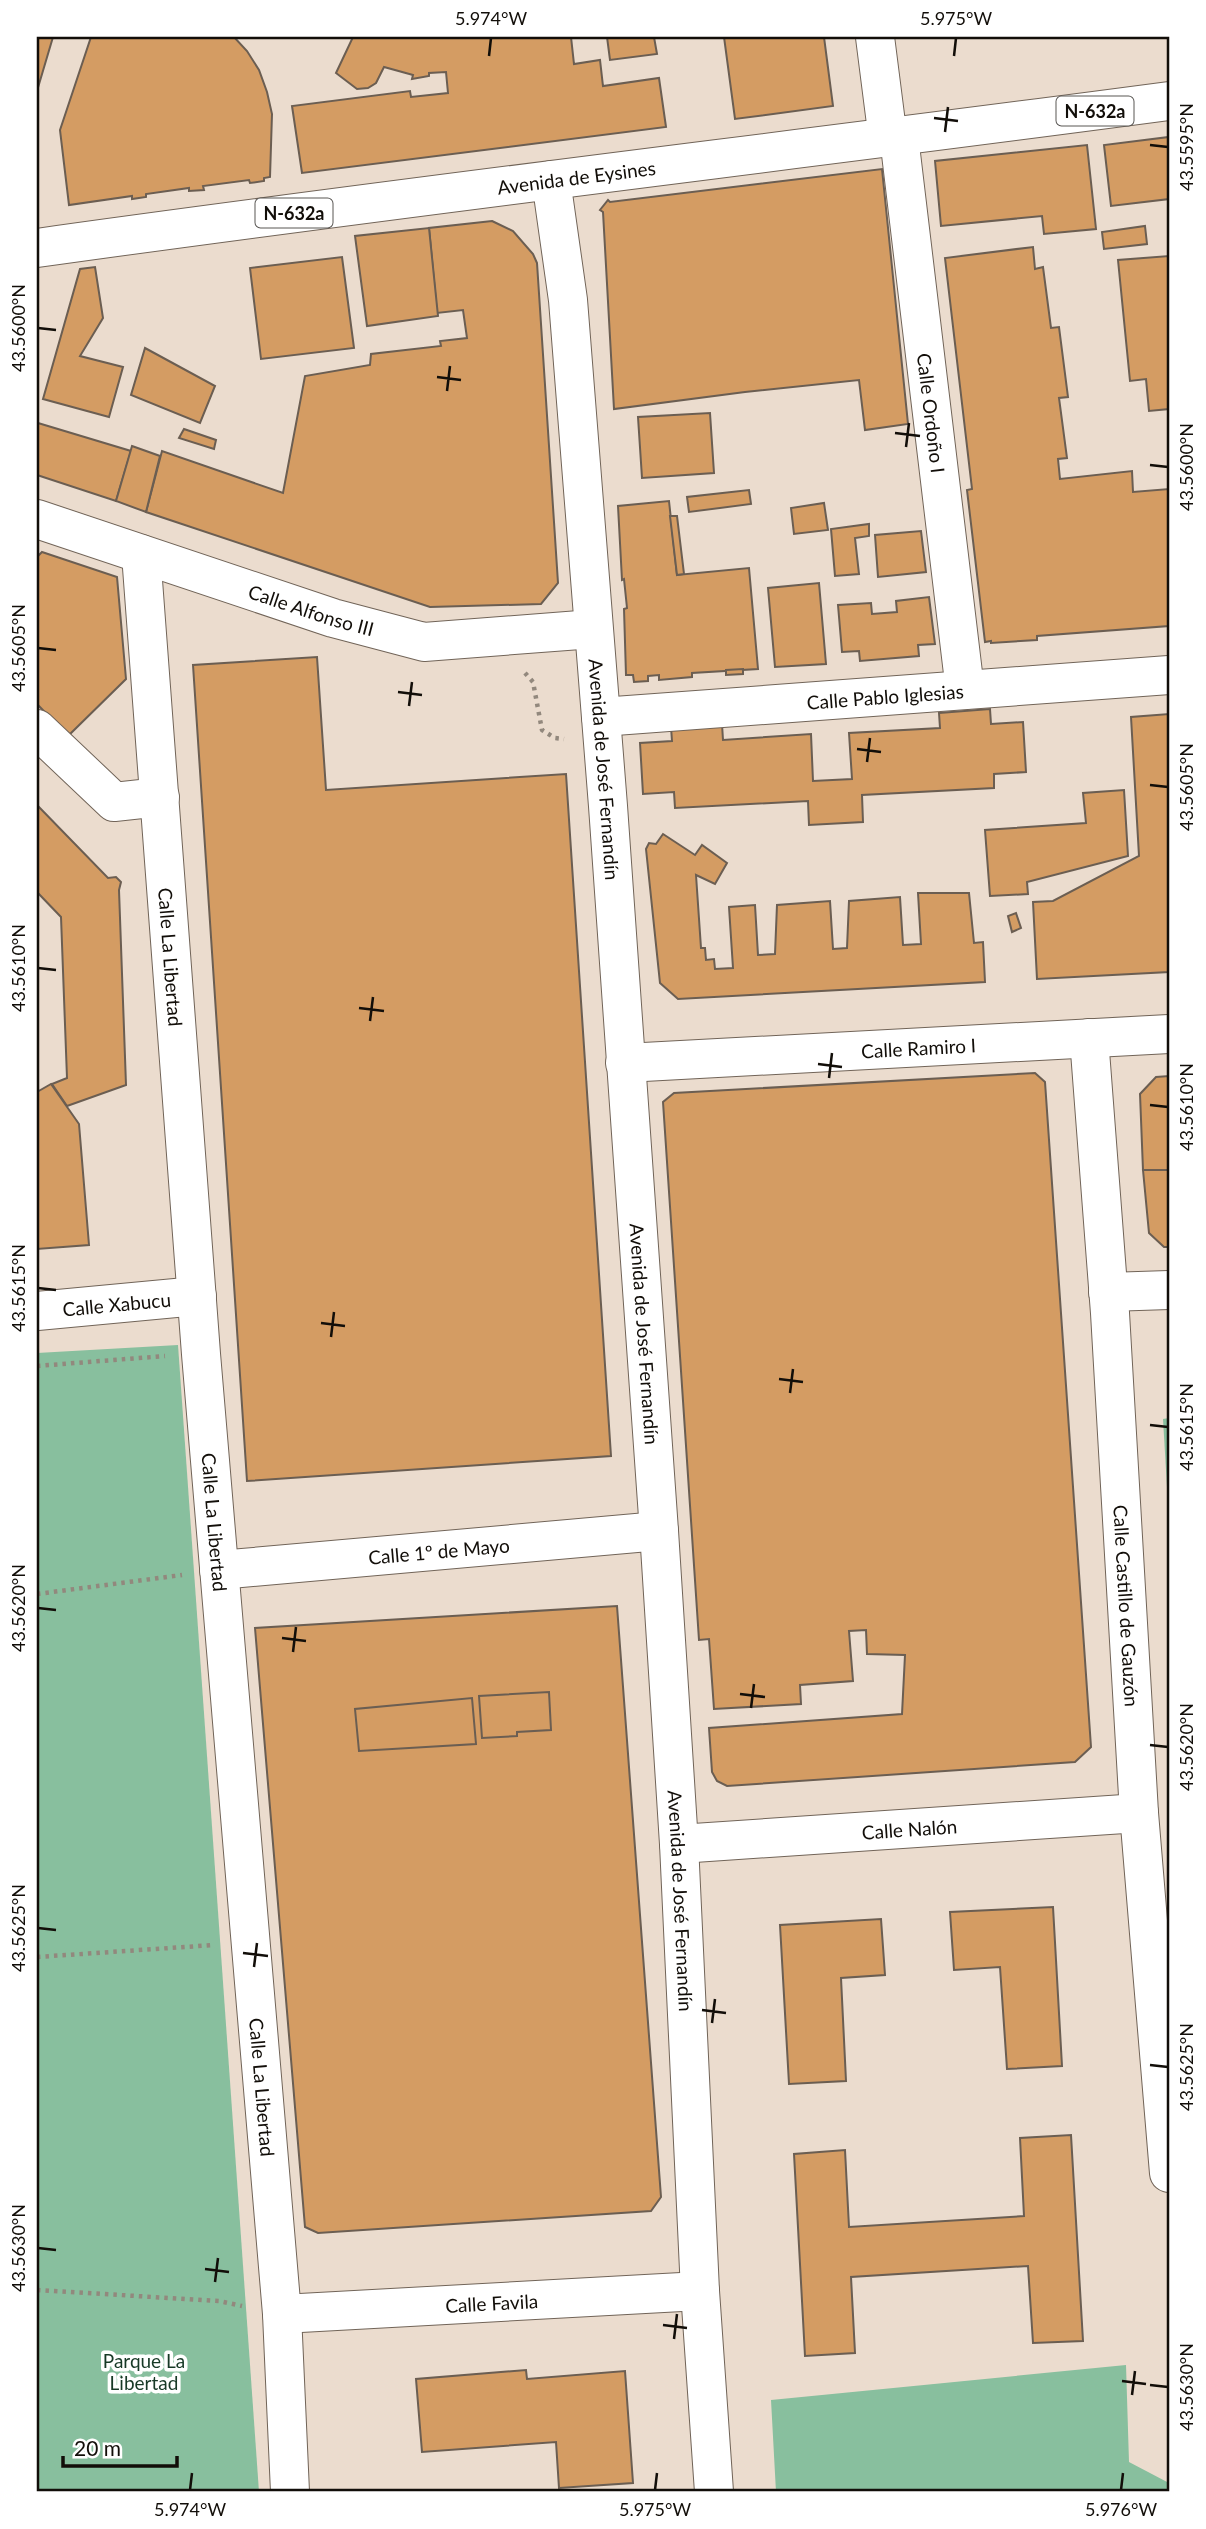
<svg xmlns="http://www.w3.org/2000/svg" width="1206" height="2529" font-family="Lato,sans-serif">
	<style>
		.green { fill: #88bf9e }
		.building { fill: #d49c63; stroke: #6b5e52; stroke-width: 2 }
		.lines { fill: none; stroke-linecap: round; stroke-linejoin: round }
		.minor-casing { stroke: #716458; stroke-width: 40 }
		.major-casing { stroke: #716458; stroke-width: 40 }
		.path { stroke: #92887d; stroke-width: 4.5; stroke-dasharray: 3.5 5; stroke-linecap: butt }
		.minor { stroke: #fff; stroke-width: 38 }
		.major { stroke: #fff; stroke-width: 38 }
		.ticks { fill: none; stroke: #120e09; stroke-width: 2.5 }
		.labels { text-anchor: middle; dominant-baseline: central; stroke-width: 7; stroke-linejoin: round; paint-order: stroke }
		.shield { fill: #fff; stroke: #595653; stroke-width: 2 }
		.shield-label { font-size: 18px; font-weight: bold; fill: #120e09 }
		.street-label { font-size: 19px; fill: #120e09; stroke: #fff }
		.park-label { font-size: 19px; fill: #173926; stroke: #fff }
		.neatline { fill: none; stroke: #120e09; stroke-width: 2.5 }
		.ticks-label { font-size: 18px; text-anchor: middle; fill: #120e09 }
	</style>
	<rect width="100%" height="100%" fill="#ebdcce"/>
	<g class="green">
		<polygon points="178,1345 259,2492 37,2492 37,1353"/>
		<polygon points="1169,1418 1169,1521 1163,1419"/>
		<polygon points="1126,2365 1129,2462 1169,2483 1169,2492 776,2492 771,2400"/>
	</g>
	<g class="building">
		<polygon points="37,37 53,37 37,91"/>
		<polygon points="91,37 234,37 247,51 259,70 267,92 272,114 270,177 264,178 264,181 250,183 249,180 203,186 204,190 189,191 189,188 146,194 146,197 132,199 132,196 69,205 60,130"/>
		<polygon points="353,37 571,37 574,64 600,60 603,86 659,78 666,127 302,173 292,106 410,91 411,97 448,93 446,72 429,73 429,76 412,79 413,75 384,67 376,83 368,88 357,89 336,73"/>
		<polygon points="607,37 654,37 657,54 610,60"/>
		<polygon points="724,37 824,37 833,106 735,119"/>
		<polygon points="1169,137 1169,199 1111,206 1104,145"/>
		<polygon points="1087,145 1096,229 1044,234 1042,216 941,226 935,161"/>
		<polygon points="882,169 908,424 865,430 859,380 745,392 614,409 603,212 600,210 608,200 610,202"/>
		<polygon points="492,221 513,231 533,254 537,263 558,583 541,604 430,607 146,512 162,451 283,493 305,376 370,365 371,354 441,346 440,341 467,338 463,310 437,313 429,228"/>
		<polygon points="1145,226 1147,244 1104,249 1102,232"/>
		<polygon points="429,228 438,316 367,326 355,236"/>
		<polygon points="1033,247 1035,269 1043,267 1051,328 1059,327 1068,397 1059,398 1067,458 1058,459 1060,479 1132,471 1133,492 1169,489 1169,626 1037,636 1037,640 991,643 991,641 985,642 967,490 972,489 945,258"/>
		<polygon points="1169,256 1169,409 1149,411 1146,379 1130,381 1118,260"/>
		<polygon points="342,257 354,348 261,359 250,268"/>
		<polygon points="95,267 103,318 80,356 123,367 109,417 43,399 80,269"/>
		<polygon points="145,348 215,386 200,423 131,395"/>
		<polygon points="710,413 714,473 642,478 638,417"/>
		<polygon points="38,423 131,451 116,501 37,475"/>
		<polygon points="184,429 216,440 214,449 179,438"/>
		<polygon points="132,446 160,456 146,512 116,501"/>
		<polygon points="749,490 751,504 689,512 687,497"/>
		<polygon points="669,501 677,575 749,568 758,669 692,673 692,677 659,680 659,675 648,676 648,681 634,682 633,675 626,675 624,609 627,608 624,579 622,580 618,506"/>
		<polygon points="824,503 828,530 794,534 791,508"/>
		<polygon points="670,516 677,516 684,574 677,575"/>
		<polygon points="869,524 869,536 855,538 859,574 835,576 831,529"/>
		<polygon points="921,531 926,572 878,577 875,535"/>
		<polygon points="42,552 117,577 126,679 68,736 37,704 37,557"/>
		<polygon points="819,583 826,664 775,667 768,588"/>
		<polygon points="929,597 935,644 918,645 919,656 860,661 859,651 842,652 838,605 871,603 872,614 897,612 896,601"/>
		<polygon points="317,657 326,790 566,774 611,1456 247,1481 193,665"/>
		<polygon points="743,669 743,674 726,675 726,670"/>
		<polygon points="990,709 991,724 1023,722 1026,772 994,774 994,788 862,795 863,822 809,825 808,801 675,808 674,792 643,794 640,743 672,741 671,727 722,724 723,740 811,734 813,781 852,779 849,733 940,728 939,713"/>
		<polygon points="1169,714 1169,972 1037,979 1033,902 1053,901 1139,856 1131,717"/>
		<polygon points="1124,790 1128,856 1027,882 1028,894 990,896 985,830 1086,823 1083,793"/>
		<polygon points="37,805 108,878 116,877 121,882 119,890 126,1085 67,1106 52,1084 67,1078 61,917 37,892"/>
		<polygon points="663,834 695,855 702,845 727,863 715,884 696,875 701,948 705,948 706,960 714,959 715,969 733,968 729,907 755,905 758,955 775,954 777,905 830,901 833,949 847,948 849,901 900,897 903,945 921,944 918,893 969,893 974,943 983,942 985,982 678,999 660,983 646,849 649,843 656,844"/>
		<polygon points="1016,913 1021,928 1012,932 1008,916"/>
		<polygon points="1035,1073 1045,1082 1091,1747 1075,1762 727,1786 717,1781 712,1772 709,1728 902,1714 905,1655 867,1654 866,1630 849,1631 853,1681 800,1685 801,1704 714,1709 709,1639 699,1640 663,1102 674,1093"/>
		<polygon points="1169,1076 1169,1170 1143,1170 1140,1094 1156,1077"/>
		<polygon points="51,1084 79,1124 89,1245 37,1249 37,1092"/>
		<polygon points="1143,1170 1169,1170 1169,1247 1164,1247 1149,1233"/>
		<polygon points="617,1606 661,2197 651,2211 318,2233 305,2227 255,1628"/>
		<polygon points="549,1692 551,1730 517,1732 517,1736 482,1738 479,1696"/>
		<polygon points="472,1698 476,1744 359,1751 355,1709"/>
		<polygon points="1053,1907 1062,2066 1007,2069 1000,1967 954,1970 950,1912"/>
		<polygon points="881,1919 885,1975 841,1978 846,2081 789,2084 780,1925"/>
		<polygon points="1071,2135 1083,2341 1033,2343 1028,2266 851,2277 855,2353 805,2356 794,2154 845,2150 849,2227 1024,2216 1020,2138"/>
		<polygon points="526,2370 527,2379 625,2371 633,2483 559,2488 556,2442 422,2452 416,2379"/>
	</g>
	<g class="lines">
		<defs>
			<g id="minor">
				<polyline points="875,37 888,139"/>
				<path id="s1" d="M899,137L965,690"/>
				<path id="s2" d="M551,180L568,300L608,806L659,1531L679,1844L700,2291L714,2492"/>
				<path id="s3" d="M37,519L333,618L424,642L593,629"/>
				<path id="s4" d="M141,554L201,1354L282,2314L290,2492"/>
				<path id="s5" d="M601,717L1169,675"/>
				<polyline points="37,729 114,802 160,797"/>
				<path id="s6" d="M1089,1038L1110,1313L1139,1813L1169,2173"/>
				<path id="s7" d="M625,1063L1169,1034"/>
				<polyline points="1108,1292 1169,1290"/>
				<path id="s8" d="M37,1311L197,1296"/>
				<polyline points="219,1570 659,1531"/>
				<path id="s9" d="M679,1844L1139,1813"/>
				<path id="s10" d="M282,2314L700,2291"/>
			</g>
			<g id="major">
				<path id="s11" d="M37,248C414,195 792,151 1169,101"/>
			</g>
		</defs>
		<use href="#minor" class="minor-casing"/>
		<use href="#major" class="major-casing"/>
		<g class="path">
			<polyline points="525,673 533,682 542,730 555,738 564,739"/>
			<polyline points="37,1366 165,1356"/>
			<polyline points="37,1594 182,1575"/>
			<polyline points="37,1957 214,1945"/>
			<polyline points="37,2290 219,2301 242,2306"/>
		</g>
		<use href="#minor" class="minor"/>
		<use href="#major" class="major"/>
	</g>
	<path class="ticks" d="M489,56L491,38M954,56L956,38M934,118L958,121M945,132L948,107M1150,145L1168,147M38,328L56,330M437,377L461,380M447,391L450,366M895,433L920,436M906,447L909,423M1150,465L1168,467M38,648L56,650M398,692L422,695M409,706L412,682M857,749L881,752M867,762L870,738M1150,785L1168,787M38,968L56,970M359,1008L384,1011M370,1021L373,997M818,1064L842,1067M829,1078L832,1053M1150,1105L1168,1107M38,1288L56,1290M321,1323L345,1326M331,1337L334,1312M779,1379L803,1382M790,1393L793,1369M1150,1425L1168,1427M38,1608L56,1610M282,1638L306,1641M293,1652L296,1627M740,1694L765,1697M751,1708L754,1684M1150,1745L1168,1747M38,1928L56,1930M243,1953L268,1956M254,1967L257,1943M702,2010L726,2013M712,2023L715,1999M1150,2065L1168,2067M38,2248L56,2250M205,2269L229,2272M215,2282L218,2258M663,2325L687,2328M674,2339L677,2314M1122,2381L1146,2384M1150,2385L1168,2387M1132,2395L1135,2371M190,2490L192,2473M655,2490L657,2473M1121,2490L1123,2473"/>
	<g class="labels">
		<g class="shield">
			<rect x="1056.5" y="96.5" width="77" height="29" rx="5"/>
			<rect x="255.5" y="198.5" width="77" height="29" rx="5"/>
		</g>
		<g class="shield-label">
			<text x="1095" y="111">N-632a</text>
			<text x="294" y="213">N-632a</text>
		</g>
		<g class="street-label">
			<text stroke="none"><textPath href="#s11" startOffset="544">Avenida de Eysines</textPath></text>
			<text stroke="none"><textPath href="#s1" startOffset="278">Calle Ordoño I</textPath></text>
			<text stroke="none"><textPath href="#s3" startOffset="289">Calle Alfonso III</textPath></text>
			<text stroke="none"><textPath href="#s5" startOffset="285">Calle Pablo Iglesias</textPath></text>
			<text stroke="none"><textPath href="#s2" startOffset="592">Avenida de José Fernandín</textPath></text>
			<text stroke="none"><textPath href="#s4" startOffset="404">Calle La Libertad</textPath></text>
			<text stroke="none"><textPath href="#s7" startOffset="294">Calle Ramiro I</textPath></text>
			<text stroke="none"><textPath href="#s8" startOffset="80">Calle Xabucu</textPath></text>
			<text stroke="none"><textPath href="#s2" startOffset="1158">Avenida de José Fernandín</textPath></text>
			<text stroke="none"><textPath href="#s4" startOffset="971">Calle La Libertad</textPath></text>
			<text transform="translate(439 1551) rotate(-5)">Calle 1º de Mayo</text>
			<text stroke="none"><textPath href="#s6" startOffset="569">Calle Castillo de Gauzón</textPath></text>
			<text stroke="none"><textPath href="#s9" startOffset="231">Calle Nalón</textPath></text>
			<text stroke="none"><textPath href="#s2" startOffset="1726">Avenida de José Fernandín</textPath></text>
			<text stroke="none"><textPath href="#s4" startOffset="1538">Calle La Libertad</textPath></text>
			<text stroke="none"><textPath href="#s10" startOffset="210">Calle Favila</textPath></text>
		</g>
		<g class="park-label">
			<text x="144" y="2360">Parque La<tspan x="144" dy="22">Libertad</tspan></text>
		</g>
	</g>
	<rect width="1206" height="2529" fill="none" stroke="#ffffff" stroke-width="77"/>
	<path d="M63 2456v10h114v-10" fill="none" stroke="#120e09" stroke-width="3.5"/>
	<text x="74" y="2456" font-size="21" fill="#120e09" stroke="#ffffff" stroke-width="5" paint-order="stroke">20 m</text>
	<rect x="38" y="38" width="1130" height="2452" class="neatline"/>
	<g class="ticks-label">
		<text x="491" y="25">5.974°W</text>
		<text x="956" y="25">5.975°W</text>
		<text transform="translate(1187 147) rotate(-90)" y="6">43.5595°N</text>
		<text transform="translate(19 328) rotate(-90)" y="6">43.5600°N</text>
		<text transform="translate(1187 467) rotate(-90)" y="6">43.5600°N</text>
		<text transform="translate(19 648) rotate(-90)" y="6">43.5605°N</text>
		<text transform="translate(1187 787) rotate(-90)" y="6">43.5605°N</text>
		<text transform="translate(19 968) rotate(-90)" y="6">43.5610°N</text>
		<text transform="translate(1187 1107) rotate(-90)" y="6">43.5610°N</text>
		<text transform="translate(19 1288) rotate(-90)" y="6">43.5615°N</text>
		<text transform="translate(1187 1427) rotate(-90)" y="6">43.5615°N</text>
		<text transform="translate(19 1608) rotate(-90)" y="6">43.5620°N</text>
		<text transform="translate(1187 1747) rotate(-90)" y="6">43.5620°N</text>
		<text transform="translate(19 1928) rotate(-90)" y="6">43.5625°N</text>
		<text transform="translate(1187 2067) rotate(-90)" y="6">43.5625°N</text>
		<text transform="translate(19 2248) rotate(-90)" y="6">43.5630°N</text>
		<text transform="translate(1187 2387) rotate(-90)" y="6">43.5630°N</text>
		<text x="190" y="2516">5.974°W</text>
		<text x="655" y="2516">5.975°W</text>
		<text x="1121" y="2516">5.976°W</text>
	</g>
</svg>
